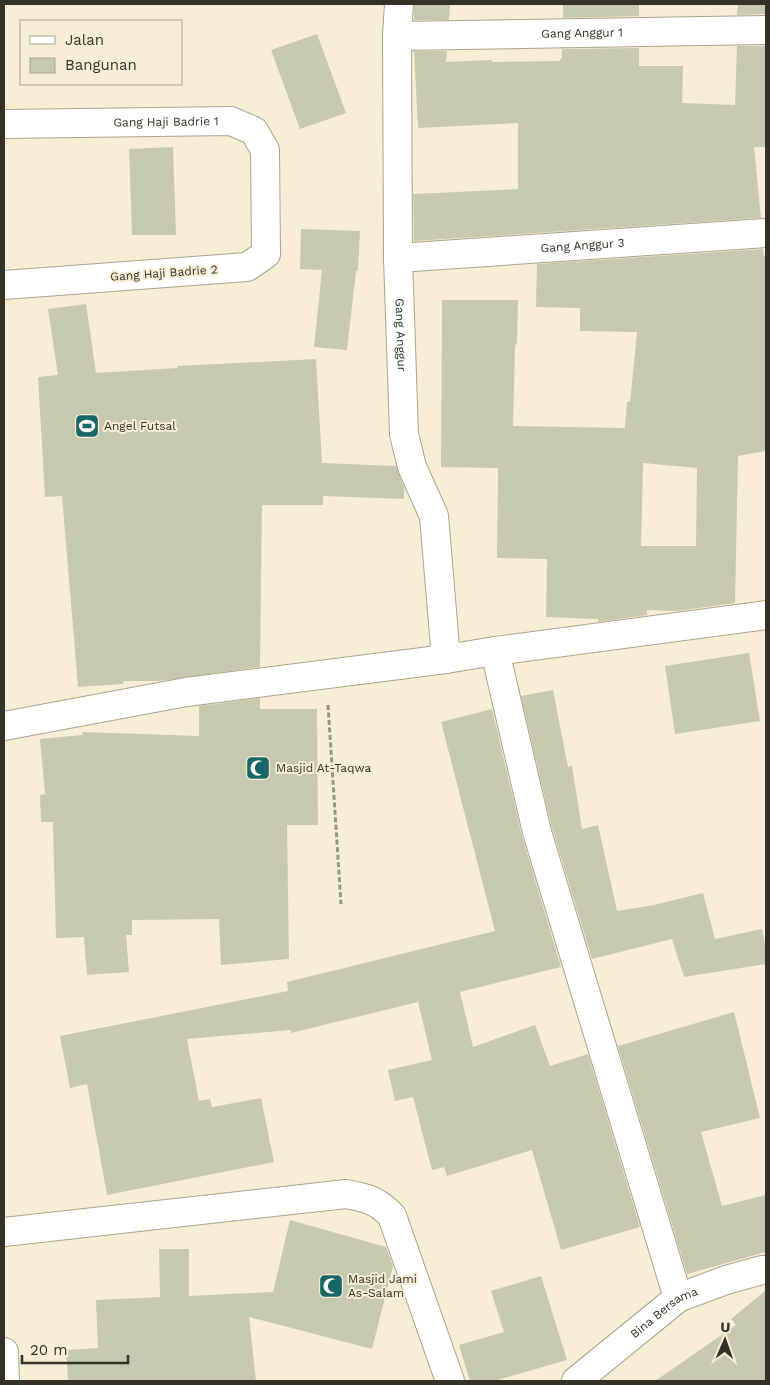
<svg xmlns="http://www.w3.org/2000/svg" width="770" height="1385" font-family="'Work Sans',sans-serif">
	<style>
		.building { fill: #c6c9b0; fill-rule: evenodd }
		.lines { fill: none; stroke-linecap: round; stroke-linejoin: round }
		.minor-casing { stroke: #aba38b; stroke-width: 30 }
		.tertiary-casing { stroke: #aba38b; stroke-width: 30 }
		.path { stroke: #999381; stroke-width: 3; stroke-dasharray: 5 2.5; stroke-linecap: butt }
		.minor { stroke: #fff; stroke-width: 28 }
		.tertiary { stroke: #fff; stroke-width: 28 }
		.labels { text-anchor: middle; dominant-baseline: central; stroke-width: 4; stroke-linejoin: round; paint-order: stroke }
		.street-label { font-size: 12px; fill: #343127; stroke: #f7eed5 }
		.poi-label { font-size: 12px; fill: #343127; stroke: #f7eed5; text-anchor: start }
	</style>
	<rect width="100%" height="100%" fill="#f7eed5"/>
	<g class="building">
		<polygon points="414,4 450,4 449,20 414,20"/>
		<polygon points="563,4 639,4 639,16 563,18"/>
		<polygon points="738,4 766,4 766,14 737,15"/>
		<polygon points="317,34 346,113 300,129 271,50"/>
		<polygon points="737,46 766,46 766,147 754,147 761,218 414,241 413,194 518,189 518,123 418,128 414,51 447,51 446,62 492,60 492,62 560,61 560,59 562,59 562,49 639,48 639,66 683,66 682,103 735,105"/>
		<polygon points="173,147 176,235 132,235 129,149"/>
		<polygon points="301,229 360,231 358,271 356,271 347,350 314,347 322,270 300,269"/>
		<path d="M763,249L764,256H766V451L738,456L735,603L677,611L647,610V615L598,622V619L546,617L547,559L497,558L498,468L441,467L442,300H518L517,345L515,344L513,426L625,428L627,402H630L637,332L580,331V308L536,307L537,264ZM643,463L697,468L696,546H641Z"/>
		<polygon points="86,304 96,373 177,368 178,366 316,359 322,463 396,466 404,488 404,499 323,496 323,505 262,505 260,667 159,681 123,681 123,684 78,687 62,496 45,497 38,377 58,375 48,309"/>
		<polygon points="749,653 760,721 675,734 665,666"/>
		<polygon points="553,690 568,767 572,766 582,829 598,825 617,911 654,905 703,893 715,939 762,929 766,949 766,964 684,977 672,939 592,959 552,828 521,696"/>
		<polygon points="260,698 260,709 317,709 318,825 287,825 289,959 221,965 219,919 132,920 132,935 126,935 129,972 87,975 84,937 56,938 53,822 41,822 40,795 45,794 40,739 83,735 82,732 199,736 199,706"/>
		<polygon points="492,709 522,836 561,967 460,992 473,1047 535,1025 550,1066 588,1054 640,1227 561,1250 532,1150 447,1176 444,1167 432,1170 413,1097 395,1101 388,1070 432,1060 418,1002 291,1033 291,1030 187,1039 199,1101 210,1099 212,1107 261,1098 274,1162 107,1195 87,1084 70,1088 60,1036 288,991 287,982 495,931 441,722"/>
		<polygon points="734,1012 760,1118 701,1132 722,1206 766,1195 766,1252 687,1274 618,1046"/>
		<polygon points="290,1220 386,1247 393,1266 372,1349 249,1317 256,1381 68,1381 66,1350 98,1348 96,1300 160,1297 159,1249 189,1249 189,1296 273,1292"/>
		<polygon points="541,1276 567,1360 494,1381 470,1381 459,1345 504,1332 491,1291"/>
		<polygon points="766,1290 766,1381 655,1381 736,1325 731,1319"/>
	</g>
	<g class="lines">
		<defs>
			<g id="minor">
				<path id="s1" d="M399,4L397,36L398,258L404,434L412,467L434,516L446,659"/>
				<path id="s2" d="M397,36L766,30"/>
				<path id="s3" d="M4,124L231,121L254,131L265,150L266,254L247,267L4,285"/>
				<path id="s4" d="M398,258L766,233"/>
				<polyline points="495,651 537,832 678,1298"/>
				<polyline points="4,726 186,692 446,659 495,651 766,615"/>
				<path d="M4,1232L346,1194C367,1198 377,1200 392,1216L450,1381"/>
				<path id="s5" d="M576,1381L678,1298L726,1280L762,1270H766"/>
			</g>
			<polyline id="tertiary" points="4,1352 5,1381"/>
		</defs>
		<use href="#minor" class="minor-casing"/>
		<use href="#tertiary" class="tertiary-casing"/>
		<polyline class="path" points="328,705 341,904"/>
		<use href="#minor" class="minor"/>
		<use href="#tertiary" class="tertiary"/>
	</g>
	<defs>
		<symbol id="stadium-square" viewBox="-11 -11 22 22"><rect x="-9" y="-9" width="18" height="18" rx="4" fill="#186666" stroke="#f7eed5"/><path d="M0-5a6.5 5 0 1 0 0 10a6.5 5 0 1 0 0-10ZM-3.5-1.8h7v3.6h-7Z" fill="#fff"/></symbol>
		<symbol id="mosque-square" viewBox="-11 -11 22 22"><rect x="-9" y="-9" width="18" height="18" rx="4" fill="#186666" stroke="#f7eed5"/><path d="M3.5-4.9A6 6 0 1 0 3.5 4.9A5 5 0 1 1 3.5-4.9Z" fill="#fff"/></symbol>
	</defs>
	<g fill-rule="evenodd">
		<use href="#stadium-square" x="73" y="412" width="28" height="28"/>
		<use href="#mosque-square" x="244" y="754" width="28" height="28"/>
		<use href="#mosque-square" x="317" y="1272" width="28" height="28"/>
	</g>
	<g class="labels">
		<g class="street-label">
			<text stroke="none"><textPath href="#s2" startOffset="185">Gang Anggur 1</textPath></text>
			<text stroke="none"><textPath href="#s3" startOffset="162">Gang Haji Badrie 1</textPath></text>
			<text stroke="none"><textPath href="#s4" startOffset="185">Gang Anggur 3</textPath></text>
			<text transform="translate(164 273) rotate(-4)">Gang Haji Badrie 2</text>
			<text stroke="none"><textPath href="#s1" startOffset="331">Gang Anggur</textPath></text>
			<text stroke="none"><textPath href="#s5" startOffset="112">Bina Bersama</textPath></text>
		</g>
		<g class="poi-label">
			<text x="104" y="426">Angel Futsal</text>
			<text x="276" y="768">Masjid At-Taqwa</text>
			<text x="348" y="1279">Masjid Jami<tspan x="348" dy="14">As-Salam</tspan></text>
		</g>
	</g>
	<rect width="770" height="1385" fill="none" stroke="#343127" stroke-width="10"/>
	<rect x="20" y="20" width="162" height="65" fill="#f7eed5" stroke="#a9a28f"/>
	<rect x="30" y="36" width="25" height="8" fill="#ffffff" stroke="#a9a28f"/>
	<text x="65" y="45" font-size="15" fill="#343127">Jalan</text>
	<rect x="30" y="58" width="25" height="15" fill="#c6c9b0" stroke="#a9a28f"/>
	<text x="65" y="70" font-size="15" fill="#343127">Bangunan</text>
	<g transform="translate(725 1340) rotate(2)" stroke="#f7eed5" stroke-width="4" paint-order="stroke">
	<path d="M0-4L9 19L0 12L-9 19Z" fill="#343127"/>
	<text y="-8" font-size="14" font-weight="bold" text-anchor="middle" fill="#343127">U</text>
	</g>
	<path d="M22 1355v8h106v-8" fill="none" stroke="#343127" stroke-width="2.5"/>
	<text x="30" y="1355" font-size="15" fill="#343127" stroke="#f7eed5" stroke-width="4" paint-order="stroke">20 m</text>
</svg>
